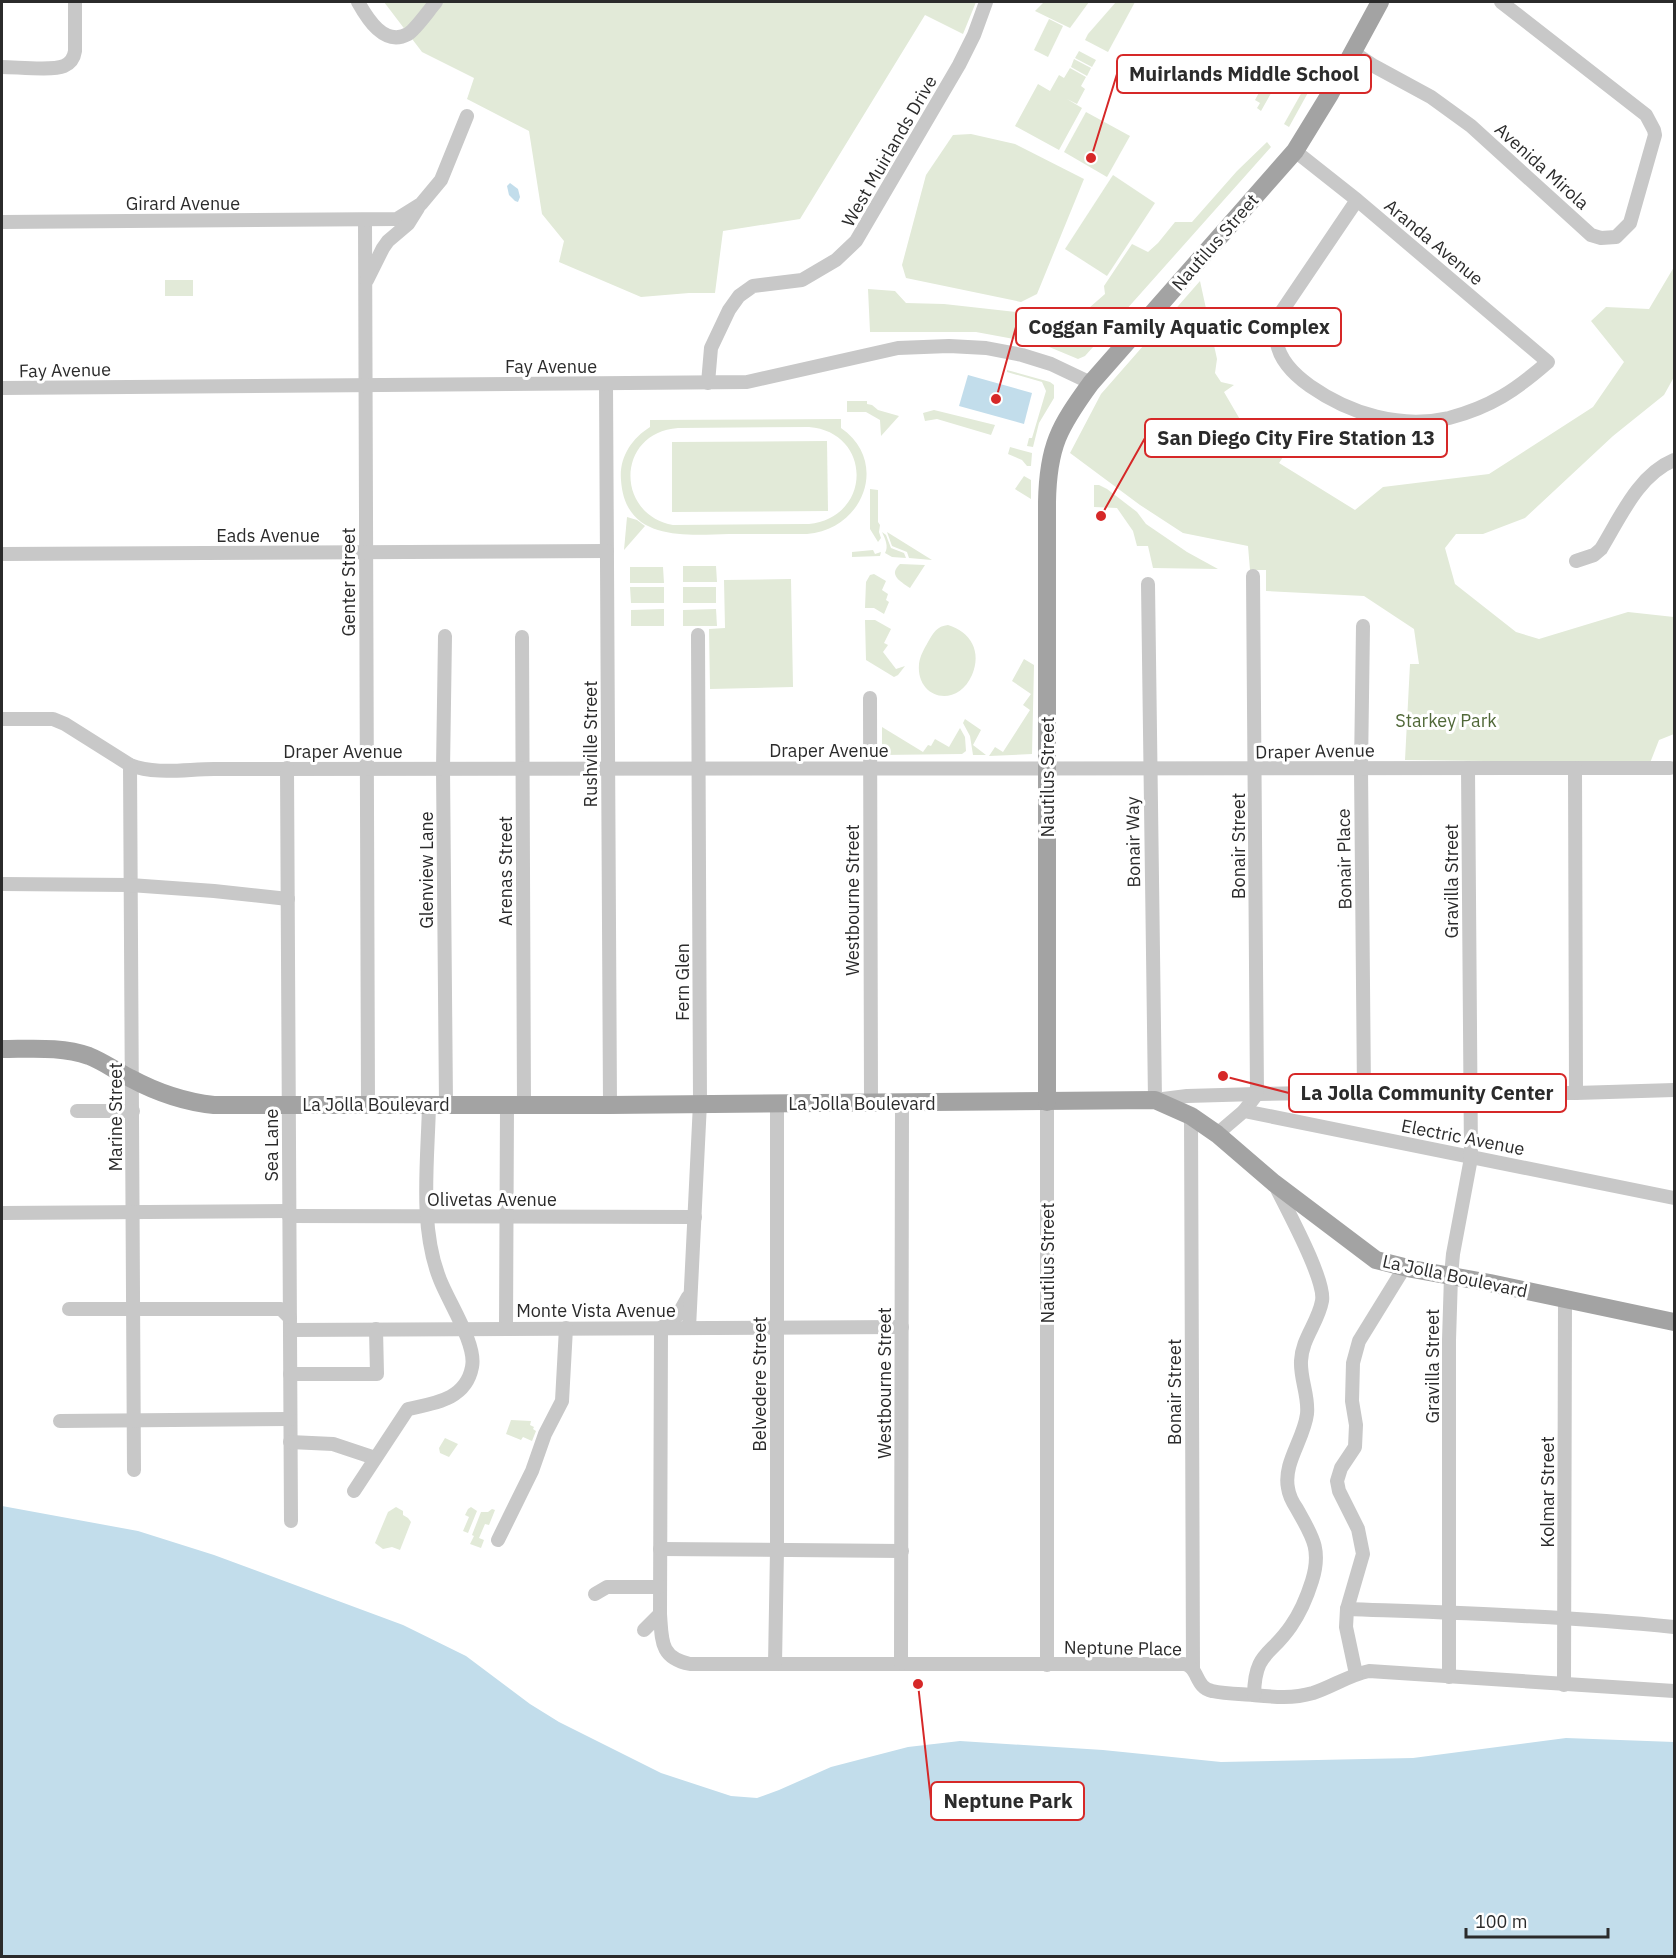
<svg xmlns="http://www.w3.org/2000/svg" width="1676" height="1958" font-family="'IBM Plex Sans',sans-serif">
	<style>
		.green { fill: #e2ead8; fill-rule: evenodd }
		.water { fill: #c2ddeb }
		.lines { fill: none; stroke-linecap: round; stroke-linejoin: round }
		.minor { stroke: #c8c8c8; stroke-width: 14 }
		.major { stroke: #a3a3a3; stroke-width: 18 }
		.labels { text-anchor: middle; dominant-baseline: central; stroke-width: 6; stroke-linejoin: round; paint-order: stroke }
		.street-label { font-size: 18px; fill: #2b2b2b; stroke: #fff }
		.park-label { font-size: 18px; fill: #506838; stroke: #fff }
		.leader { fill: none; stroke: #d62828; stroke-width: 2 }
		.callout-dot { fill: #d62828; stroke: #fff; stroke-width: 2 }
		.callout { fill: #fff; stroke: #d62828; stroke-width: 2 }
		.callout-label { font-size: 20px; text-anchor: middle; font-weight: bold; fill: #2b2b2b }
	</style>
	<rect width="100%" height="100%" fill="#fff"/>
	<g class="green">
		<polygon points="384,2 976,2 963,34 925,15 800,219 723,231 715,293 689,293 641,297 559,262 564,241 542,214 529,131 467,99 474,78 422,52"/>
		<polygon points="1044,2 1089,2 1070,28 1035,11"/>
		<polygon points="1116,2 1135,2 1108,52 1085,40 1088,34"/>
		<polygon points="1049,19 1063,26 1048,57 1034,50"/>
		<polygon points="1079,51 1096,60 1092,67 1075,58"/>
		<polygon points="1074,59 1091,68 1087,76 1071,67"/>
		<polygon points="1273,67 1291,78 1288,84 1279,79 1261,111 1257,108 1260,103 1255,100"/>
		<polygon points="1070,68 1086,77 1081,86 1085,89 1077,104 1067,99 1082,108 1059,150 1015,126 1038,84 1050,91 1059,75 1064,78"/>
		<polygon points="1296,81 1310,89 1289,127 1284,124 1302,92 1293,86"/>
		<polygon points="1086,112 1130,136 1107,177 1064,152"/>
		<polygon points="971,134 1015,144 1084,179 1037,294 1021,302 906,278 902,265 926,175 953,135"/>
		<polygon points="1267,142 1271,147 1085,356 1078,359 1042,344 976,332 870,332 868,289 895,291 906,303 944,304 1016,312 1066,328 1105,294 1104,286 1132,244 1148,252 1158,243 1175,222 1192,222 1237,171"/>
		<polygon points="1113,175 1155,203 1107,276 1065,249"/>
		<polygon points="1674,267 1674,377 1664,395 1613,436 1525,518 1483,534 1456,534 1445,548 1455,584 1516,632 1539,639 1628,612 1674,617 1674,734 1659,740 1650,763 1405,760 1410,664 1419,664 1414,629 1364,596 1266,591 1266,570 1250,570 1248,546 1183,533 1140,505 1070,453 1101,394 1200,281 1217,359 1215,373 1221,382 1234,385 1224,392 1245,428 1257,421 1291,445 1279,463 1355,510 1383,487 1489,474 1593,407 1624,362 1591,321 1606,307 1649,309"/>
		<rect x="165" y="280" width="28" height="16"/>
		<polygon points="1007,370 1050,382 1054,385 1054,398 1039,423 1033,447 1027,446 1029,438 1032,438 1046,391 1042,382 1007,372"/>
		<polygon points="847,401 867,401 867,404 872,405 878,410 899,416 881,436 880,420 866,412 847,412"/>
		<polygon points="934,410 995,425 991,435 937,419 925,421 923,413"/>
		<path d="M841,419V428C890,462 863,530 807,534C781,534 755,534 729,534C685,535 625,542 621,480C619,458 631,439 650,427V420ZM809,427C872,432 873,517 809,524L673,525C614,514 617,432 678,428Z"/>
		<polygon points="827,441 828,511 672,512 672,442"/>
		<polygon points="1010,447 1032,453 1031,466 1027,466 1022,460 1008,454"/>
		<polygon points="1024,476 1031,480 1031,499 1015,489"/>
		<polygon points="1094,485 1099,485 1107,489 1137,512 1146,524 1187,552 1218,569 1153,568 1148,546 1137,546 1133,531 1117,508 1094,507"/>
		<polygon points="870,489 878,490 878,522 880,525 879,532 881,538 878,542 870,529"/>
		<polygon points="627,517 637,520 645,526 624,550"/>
		<path d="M882,532L886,535L891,548L904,553L906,558L892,557L885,553C889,547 885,538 882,532Z"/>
		<polygon points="887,532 932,560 909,558 907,552 892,546"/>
		<polygon points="873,550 875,554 881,552 880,556 852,557 852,552"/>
		<path d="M900,564L925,565L910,588C900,581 888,575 900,564Z"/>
		<polygon points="683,566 716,566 717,582 683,582"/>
		<polygon points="630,567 663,567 664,583 630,583"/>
		<polygon points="874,574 886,581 882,590 888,594 886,600 889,602 884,614 874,608 865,608 866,582 870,575"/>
		<polygon points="791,579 793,687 710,689 709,629 725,628 724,580"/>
		<polygon points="630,587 664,587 664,603 631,603"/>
		<rect x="683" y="587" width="33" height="16"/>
		<polygon points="664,609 664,626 631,626 631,610"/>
		<polygon points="716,609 717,626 683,626 683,610"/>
		<polygon points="875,620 891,629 884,643 888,645 883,652 896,669 905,666 898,675 894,677 866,660 865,620"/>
		<path d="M948,625C971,632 982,652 972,675C957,709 916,699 919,664C920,656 924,649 928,642C933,633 937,626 948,625Z"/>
		<polygon points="1024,659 1034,665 1032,754 989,756 995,747 1003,752 1030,710 1023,705 1031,694 1012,681"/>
		<polygon points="965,719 981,730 973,745 986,755 973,755 970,736 963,723"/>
		<polygon points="882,727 923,752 928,745 931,746 935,739 949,747 960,728 965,737 966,751 962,754 882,755"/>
		<polygon points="511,1420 531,1421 530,1425 534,1427 533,1429 536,1431 532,1441 523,1437 521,1440 506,1434"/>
		<polygon points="445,1438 458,1444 449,1457 440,1453 439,1448"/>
		<polygon points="396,1507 403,1511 403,1515 408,1518 411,1522 400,1550 392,1547 383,1549 375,1543 388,1512"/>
		<polygon points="471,1507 477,1511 468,1533 463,1531 469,1517 465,1515 468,1509"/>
		<polygon points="492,1509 495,1510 489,1525 485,1524 479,1538 484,1540 481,1548 470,1544 474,1536 472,1535 481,1512 488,1512"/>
	</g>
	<g class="water">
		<polygon points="510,183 518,189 520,197 518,202 515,201 509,195 507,186"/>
		<polygon points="968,375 1032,393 1024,424 959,406"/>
		<polygon points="2,1506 138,1531 214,1555 403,1625 466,1656 530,1704 559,1722 661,1773 731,1796 757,1798 779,1790 831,1767 908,1747 960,1741 1103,1750 1221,1762 1413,1758 1566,1738 1674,1742 1674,1956 2,1956"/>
	</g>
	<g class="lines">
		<g class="minor">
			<path d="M358,2C367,18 384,47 408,34C416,29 429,10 436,2"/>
			<polyline points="1353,52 1374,66 1431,97 1471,126 1591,235 1601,238 1616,237 1630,223 1655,135 1654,130 1646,115 1501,2"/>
			<path d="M2,67C17,67 52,71 64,66C71,63 74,58 75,51V2"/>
			<path d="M1295,151L1357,200L1548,362C1516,390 1491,407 1449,418C1400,429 1350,414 1310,386C1296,376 1280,361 1277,343C1276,332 1279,322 1282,311L1357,200"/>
			<polyline points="365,220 368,1105"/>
			<polyline points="2,222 397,219 421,204 441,180 467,116"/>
			<polyline points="367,280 383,248 388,241 408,224 418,208"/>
			<polyline points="708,383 711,348 729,310 739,296 753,286 802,280 836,260 856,241 959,65 974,35 986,2"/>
			<polyline points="606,384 610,1105"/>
			<polyline points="2,388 747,382 898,348 949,346 986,348 1022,355 1051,364 1091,383"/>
			<polyline points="2,554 607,551"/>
			<path d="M1576,561L1594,555L1601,549C1620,518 1638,475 1674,460"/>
			<polyline points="1148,584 1155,1100 1187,1096 1257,1094 1364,1092 1576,1093 1674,1090"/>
			<polyline points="1363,626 1361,768 1364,1092"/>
			<polyline points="445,636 443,769 446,1104"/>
			<polyline points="522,637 524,1105"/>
			<polyline points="870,698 871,1103"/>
			<path d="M2,719H53L65,724L130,765C156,775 186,769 214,769L1670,768"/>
			<polyline points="130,765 134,1470"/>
			<polyline points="287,768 291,1521"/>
			<polyline points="1575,768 1576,1093"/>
			<polyline points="2,884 130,885 214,891 288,899"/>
			<polyline points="77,1111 133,1111"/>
			<polyline points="1244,1111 1257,1094 1253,576"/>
			<polyline points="1191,1116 1193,1669"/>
			<polyline points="1217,1134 1244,1111 1674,1198"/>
			<polyline points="2,1213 289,1211"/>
			<polyline points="289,1216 695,1217"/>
			<polyline points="69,1309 281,1309 290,1318"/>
			<path d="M661,1328L660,1614C662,1641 660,1658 690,1664H1184C1199,1667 1195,1688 1212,1691C1225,1694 1240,1694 1253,1695C1274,1697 1292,1699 1313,1693C1332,1687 1349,1675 1369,1671L1674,1691"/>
			<polyline points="661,1328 678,1315 688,1297"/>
			<polyline points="689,1328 700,1103 698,635"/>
			<polyline points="506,1329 507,1104"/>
			<polyline points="290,1330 902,1327"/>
			<polyline points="290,1374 377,1374 376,1329"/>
			<polyline points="60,1421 290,1419"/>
			<polyline points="290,1442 333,1444 375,1458"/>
			<path d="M354,1491L408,1409C436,1403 466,1399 472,1367C477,1344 447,1300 439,1277C419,1225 428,1159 429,1104"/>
			<polyline points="498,1540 532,1471 545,1434 562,1401 566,1328"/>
			<polyline points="660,1549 902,1551"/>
			<polyline points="595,1594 607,1587 660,1587"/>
			<path d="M1347,1609C1456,1613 1566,1616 1674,1627"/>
			<polyline points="644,1630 660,1614"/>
			<polyline points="901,1663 902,1103"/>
			<polyline points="775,1664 777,1550 777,1104"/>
			<polyline points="1047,1665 1047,1102"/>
			<polyline points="1356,1674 1346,1627 1347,1609 1363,1554 1358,1529 1339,1491 1337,1481 1341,1468 1355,1447 1356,1425 1352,1401 1353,1363 1359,1341 1404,1268"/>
			<polyline points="1449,1677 1449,1340 1451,1276 1453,1254 1471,1158 1468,768"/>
			<polyline points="1564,1685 1565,1299"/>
			<path d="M1254,1695C1255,1651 1270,1657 1291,1626C1300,1613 1307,1597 1312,1581C1322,1549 1312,1536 1297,1509C1293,1503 1289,1496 1288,1488C1283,1463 1304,1439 1307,1414C1309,1396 1300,1379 1301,1361C1302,1338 1318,1323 1322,1301C1326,1280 1286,1208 1275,1185"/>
		</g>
		<g class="major">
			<path d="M2,1049C30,1049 62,1046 89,1056C104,1062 116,1071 130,1078C156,1092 185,1102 214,1105H610L1155,1100L1191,1116L1217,1134L1274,1183L1376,1260L1412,1269L1490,1283L1674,1322"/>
			<path d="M1047,1102V502C1048,446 1059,427 1091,383L1295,151L1330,94L1380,2"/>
		</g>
	</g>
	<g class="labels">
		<g class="street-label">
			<text transform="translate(889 151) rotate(-60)">West Muirlands Drive</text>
			<text transform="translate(1542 166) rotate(42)">Avenida Mirola</text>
			<text x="183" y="203">Girard Avenue</text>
			<text transform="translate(1215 242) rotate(-49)">Nautilus Street</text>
			<text transform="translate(1434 242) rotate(40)">Aranda Avenue</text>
			<text x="551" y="366">Fay Avenue</text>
			<text transform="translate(65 370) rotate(-1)">Fay Avenue</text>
			<text x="268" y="535">Eads Avenue</text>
			<text transform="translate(348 582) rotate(-90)">Genter Street</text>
			<text transform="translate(590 744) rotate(-90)">Rushville Street</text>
			<text x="829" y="750">Draper Avenue</text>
			<text x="343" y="751">Draper Avenue</text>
			<text transform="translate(1315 751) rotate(-1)">Draper Avenue</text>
			<text transform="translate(1047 777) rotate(-90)">Nautilus Street</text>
			<text transform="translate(1133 842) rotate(-91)">Bonair Way</text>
			<text transform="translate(1238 846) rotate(-90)">Bonair Street</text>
			<text transform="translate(1344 859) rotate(-91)">Bonair Place</text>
			<text transform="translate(426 870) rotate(-90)">Glenview Lane</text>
			<text transform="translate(505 871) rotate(-90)">Arenas Street</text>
			<text transform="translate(1451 881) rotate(-90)">Gravilla Street</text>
			<text transform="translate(852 900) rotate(-90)">Westbourne Street</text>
			<text transform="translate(682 982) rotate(-90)">Fern Glen</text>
			<text x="862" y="1103">La Jolla Boulevard</text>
			<text x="376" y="1104">La Jolla Boulevard</text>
			<text transform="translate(115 1117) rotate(-90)">Marine Street</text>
			<text transform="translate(1463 1137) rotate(11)">Electric Avenue</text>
			<text transform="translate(271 1145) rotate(-90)">Sea Lane</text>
			<text x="492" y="1199">Olivetas Avenue</text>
			<text transform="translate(1047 1263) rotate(-90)">Nautilus Street</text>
			<text transform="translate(1455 1276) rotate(12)">La Jolla Boulevard</text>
			<text x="596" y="1310">Monte Vista Avenue</text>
			<text transform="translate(1432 1366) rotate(-90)">Gravilla Street</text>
			<text transform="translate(884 1383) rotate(-90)">Westbourne Street</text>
			<text transform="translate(759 1384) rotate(-90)">Belvedere Street</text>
			<text transform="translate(1174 1392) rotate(-90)">Bonair Street</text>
			<text transform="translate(1547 1492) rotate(-90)">Kolmar Street</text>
			<text transform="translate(1123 1648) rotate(1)">Neptune Place</text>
		</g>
		<g class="park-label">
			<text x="1446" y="720">Starkey Park</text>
		</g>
	</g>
	<path class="leader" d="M1091 158L1117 74M996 399L1016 327M1101 516L1145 438M1223 1076L1289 1093M918 1684L931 1801"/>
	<g class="callout-dot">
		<circle cx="1091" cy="158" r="6"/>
		<circle cx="996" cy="399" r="6"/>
		<circle cx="1101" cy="516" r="6"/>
		<circle cx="1223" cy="1076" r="6"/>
		<circle cx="918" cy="1684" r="6"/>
	</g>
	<g class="callout">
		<rect x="1117" y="55" width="254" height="38" rx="6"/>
		<rect x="1016" y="308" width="325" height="38" rx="6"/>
		<rect x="1145" y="419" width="302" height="38" rx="6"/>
		<rect x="1289" y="1074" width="277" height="38" rx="6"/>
		<rect x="931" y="1782" width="153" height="38" rx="6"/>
	</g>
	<g class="callout-label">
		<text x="1244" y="81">Muirlands Middle School</text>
		<text x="1179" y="334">Coggan Family Aquatic Complex</text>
		<text x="1296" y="445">San Diego City Fire Station 13</text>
		<text x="1427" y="1100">La Jolla Community Center</text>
		<text x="1008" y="1808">Neptune Park</text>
	</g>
	<rect width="1676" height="1958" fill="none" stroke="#2b2b2b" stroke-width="6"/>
	<path d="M1466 1928v9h142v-9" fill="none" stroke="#2b2b2b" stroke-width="3"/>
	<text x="1475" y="1928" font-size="18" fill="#2b2b2b" stroke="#ffffff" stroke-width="4.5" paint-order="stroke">100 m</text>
</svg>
